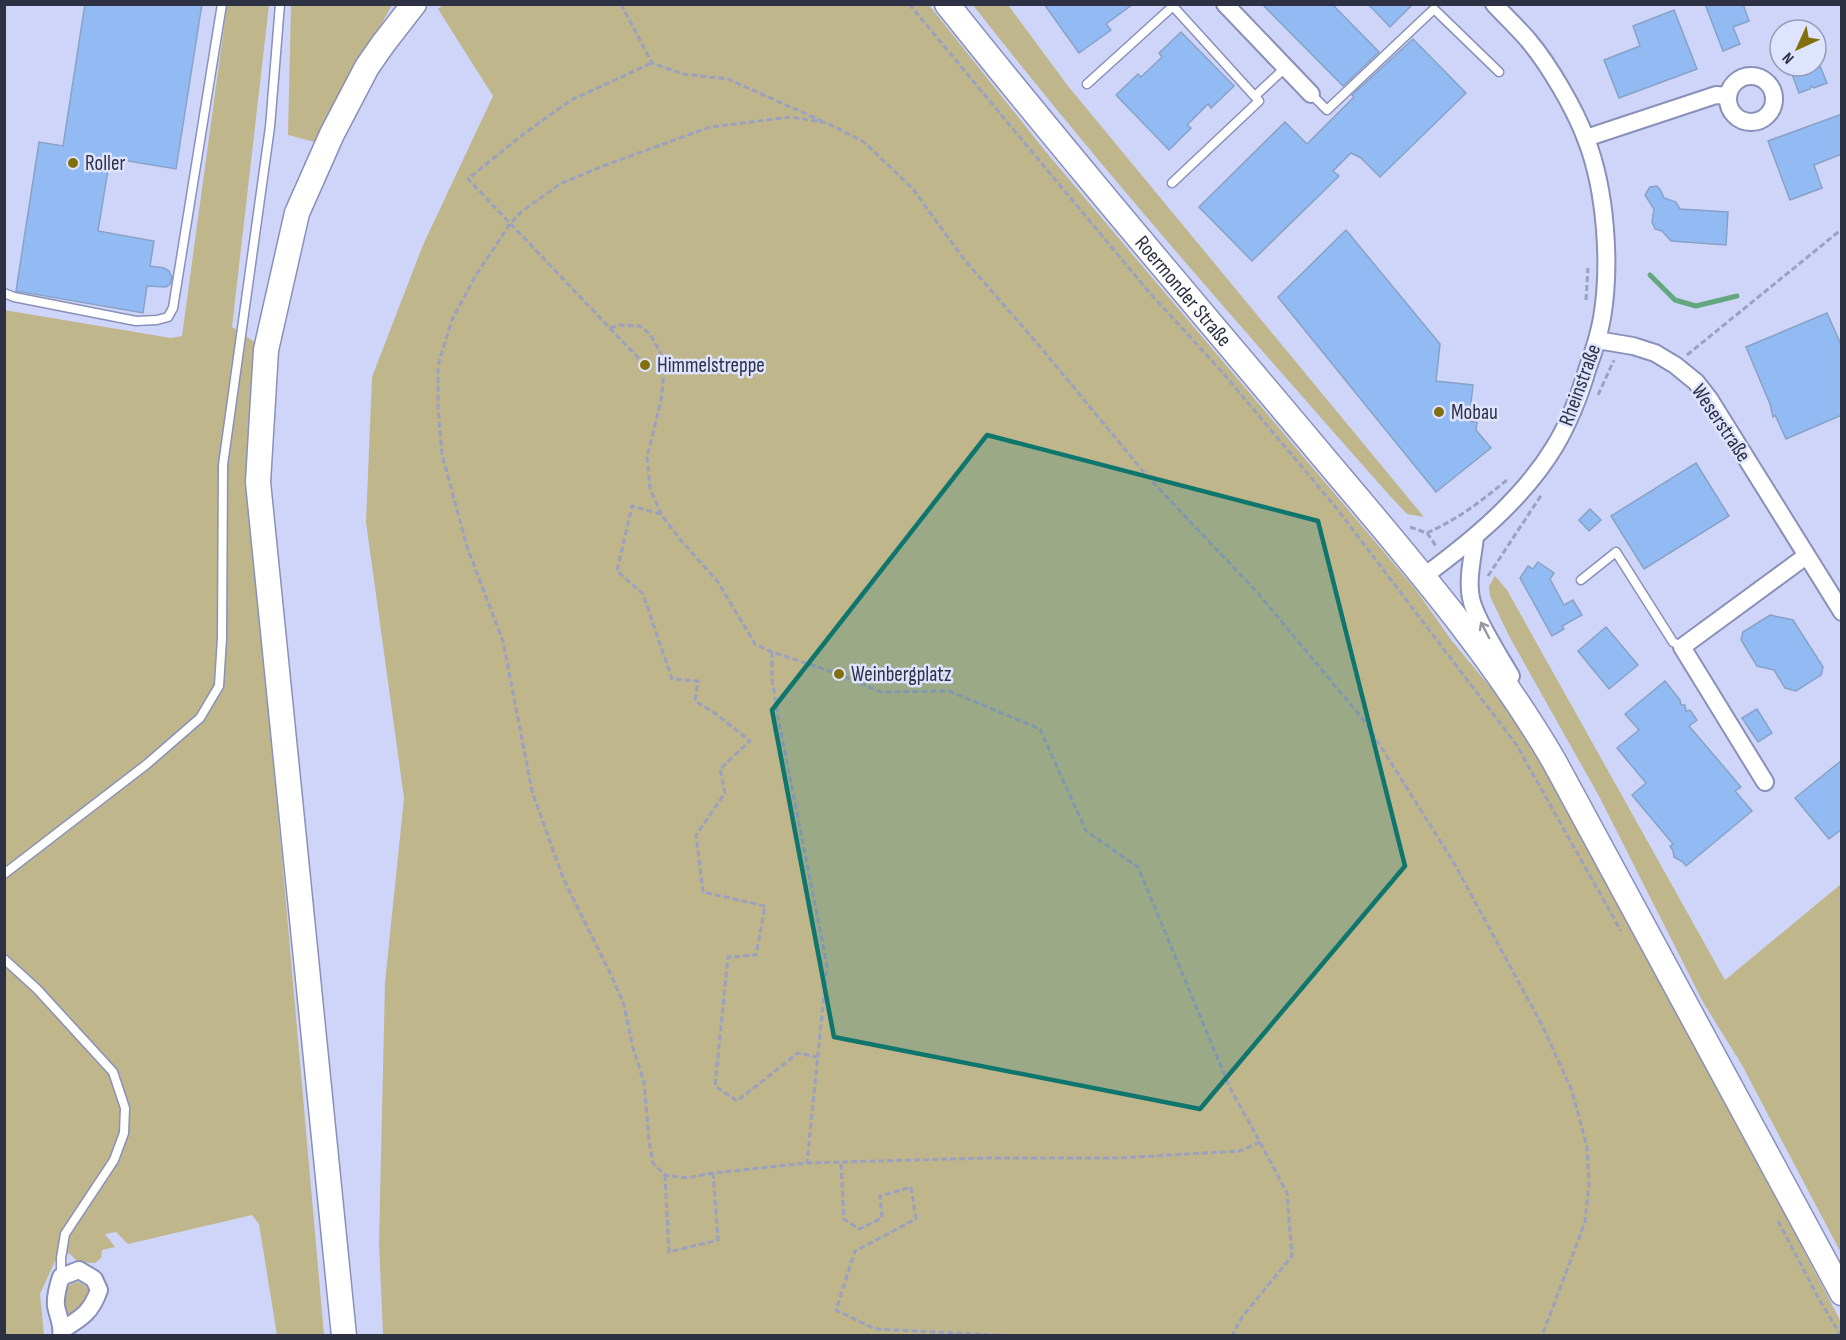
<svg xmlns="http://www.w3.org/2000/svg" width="1846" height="1340" font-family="'Sofia Sans Condensed',sans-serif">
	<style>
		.green { fill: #bfb68c }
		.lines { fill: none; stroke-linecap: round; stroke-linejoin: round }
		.stream { stroke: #63a77f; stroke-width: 5 }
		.building { fill: #92bbf3; stroke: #88a2c7; stroke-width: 1.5 }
		.service-casing { stroke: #8990b9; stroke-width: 11 }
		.minor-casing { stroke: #8990b9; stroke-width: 20 }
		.secondary-casing { stroke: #8990b9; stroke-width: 27 }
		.path { stroke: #9ca1c0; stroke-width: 3; stroke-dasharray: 6 3; stroke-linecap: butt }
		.service { stroke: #fff; stroke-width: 8 }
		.minor { stroke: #fff; stroke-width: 16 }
		.secondary { stroke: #fff; stroke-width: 24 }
		.oneway { stroke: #9698a1 }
		.marked { fill: #0f766e; fill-opacity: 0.2; stroke: #0f766e; stroke-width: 4.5; stroke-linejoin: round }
		.poi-dot { fill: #826f0d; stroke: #dee3fe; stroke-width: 2 }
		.labels { text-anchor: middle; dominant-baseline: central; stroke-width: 5; stroke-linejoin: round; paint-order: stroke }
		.poi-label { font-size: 21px; fill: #2e3143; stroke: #dee3fe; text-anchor: start }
		.street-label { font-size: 21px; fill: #2e3143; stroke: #dee3fe }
	</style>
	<rect width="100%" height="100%" fill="#cfd5f9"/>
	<g class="green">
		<polygon points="227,5 269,5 232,327 256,343 254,563 282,858 324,1335 277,1335 259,1224 252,1215 128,1244 116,1232 105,1234 115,1247 102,1250 101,1258 95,1263 78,1262 69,1253 55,1261 40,1294 44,1335 5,1335 4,310 171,338 182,336"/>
		<polygon points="291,5 392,5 315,142 288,135"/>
		<polygon points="443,5 929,5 1046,152 1416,590 1452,641 1530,735 1623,905 1841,1322 1841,1335 383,1335 379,1242 385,983 404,798 366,522 372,377 423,245 493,96 438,9"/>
		<path d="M973,5H1008L1068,86L1424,517L1407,514L1390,496C1248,335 1105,174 973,5Z"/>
		<polygon points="1495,576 1507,590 1725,980 1841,884 1841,1253 1742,1065 1703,1002 1600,798 1509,636 1490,596 1489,586"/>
		<path d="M77,1282C85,1284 89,1288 89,1297L74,1315H70L65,1310C65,1298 62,1285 77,1282Z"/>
	</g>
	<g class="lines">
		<polyline class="stream" points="1650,275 1675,300 1696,306 1737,296"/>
	</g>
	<g class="building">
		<polygon points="85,4 202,4 176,169 110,158 98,231 154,241 150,266 164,268 169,271 172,277 170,284 166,287 147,286 143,313 16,291 39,142 63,146"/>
		<polygon points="1044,4 1133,4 1106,24 1111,30 1079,53"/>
		<polygon points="1262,4 1332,4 1379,52 1343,86"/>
		<polygon points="1368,4 1413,4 1390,27"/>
		<polygon points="1705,4 1743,4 1749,21 1733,27 1740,44 1723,51"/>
		<polygon points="1674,10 1697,69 1619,98 1604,60 1640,46 1633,26"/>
		<polygon points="1181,32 1234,86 1211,108 1208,104 1187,125 1191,128 1169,150 1116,95 1138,74 1141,77 1162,57 1159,53"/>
		<polygon points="1413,39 1466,93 1380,177 1361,158 1351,153 1333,171 1339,176 1252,261 1199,207 1285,122 1307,144 1354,97 1352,95"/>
		<polygon points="1789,66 1820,66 1827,83 1814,88 1811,86 1810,89 1799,93"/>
		<polygon points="1842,114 1842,154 1814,165 1822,188 1790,200 1768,141"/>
		<polygon points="1657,186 1661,191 1664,198 1676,202 1680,209 1728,212 1726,245 1671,241 1662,231 1655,229 1652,222 1654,209 1645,195 1650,187"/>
		<polygon points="1346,230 1440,344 1436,381 1473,385 1469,421 1477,422 1476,430 1491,448 1436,492 1278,297"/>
		<polygon points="1827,313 1842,347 1842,415 1786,439 1775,415 1773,417 1770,404 1746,347"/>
		<polygon points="1696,463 1729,516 1644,569 1611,516"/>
		<polygon points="1590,509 1601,520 1589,531 1579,520"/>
		<polygon points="1538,562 1554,573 1550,579 1564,605 1573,600 1582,615 1562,626 1564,629 1552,636 1520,578 1528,566 1533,569"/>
		<polygon points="1770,615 1793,620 1823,667 1821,675 1796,691 1785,688 1774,670 1757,666 1741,640 1743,632"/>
		<polygon points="1606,627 1638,665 1609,689 1578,651"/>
		<polygon points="1665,681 1680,700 1681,705 1685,705 1686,711 1690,710 1697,720 1689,726 1741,787 1735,791 1752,811 1686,866 1683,862 1674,857 1673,851 1670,846 1673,844 1632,795 1646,783 1617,748 1639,730 1625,714"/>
		<polygon points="1757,709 1772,733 1758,742 1742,718"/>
		<polygon points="1842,760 1842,829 1829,839 1795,798"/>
	</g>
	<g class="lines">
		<defs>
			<g id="service">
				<polyline points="1171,4 1259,101 1172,183"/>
				<polyline points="1087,84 1172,7"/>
				<polyline points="1311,94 1327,110 1434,9 1499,72"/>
				<polyline points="1255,96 1286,67"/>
				<polyline points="4,293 14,297 136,321 157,320 168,317 173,308 222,4"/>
				<polyline points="1581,580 1616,552 1673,642 1682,647"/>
				<polyline points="4,874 147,764 200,718 219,686 222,638 223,465 270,127 280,4"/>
				<polyline points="4,959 37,989 113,1072 125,1108 124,1133 114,1160 65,1234 61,1258 61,1277"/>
			</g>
			<g id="minor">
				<polyline points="1225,4 1311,94"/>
				<circle cx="1751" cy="99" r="23"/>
				<polyline points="1586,138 1716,95 1728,96"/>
				<polyline points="1597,340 1633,346 1655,353 1675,365 1696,382 1710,400 1842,612"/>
				<path d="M1475,537C1473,556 1467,579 1471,598C1474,617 1500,657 1511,676"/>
				<path d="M1423,577C1473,540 1523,499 1555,446C1570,421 1580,394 1588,367C1594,351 1599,335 1602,318C1611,265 1606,190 1586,139C1575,109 1549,65 1529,41C1518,28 1506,17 1494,4"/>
				<polyline points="1765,782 1682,647 1806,556"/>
				<path d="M61,1336C63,1326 58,1316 56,1306C55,1297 58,1286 61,1277L79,1270L94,1279L99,1290C91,1313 81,1318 62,1330"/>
			</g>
			<g id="secondary">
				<path id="s1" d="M947,4C1065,152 1187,295 1309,440C1395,543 1486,644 1554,761L1842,1293"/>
				<polyline points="344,1336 258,482 266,350 297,213 332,134 367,67 383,44 414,4"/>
			</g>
		</defs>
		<use href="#service" class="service-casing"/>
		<use href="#minor" class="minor-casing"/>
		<use href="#secondary" class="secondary-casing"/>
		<g class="path">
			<polyline points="621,4 652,63 683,74 728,79 822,121"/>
			<polyline points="909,4 1148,291 1223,373 1334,505 1516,744 1621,931"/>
			<polyline points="1586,300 1588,268"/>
			<polyline points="610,328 620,325 640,326 650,334 661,354 664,373 661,401 647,457 650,488 661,514 679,538 718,582 755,644 772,652 839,674 881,692 949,691 1040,729 1086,831 1138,867 1230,1088 1260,1142 1287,1193 1292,1256 1242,1317 1232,1336"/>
			<polyline points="1687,355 1842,229"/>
			<polyline points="645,365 468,179 521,136 571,100 652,63"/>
			<polyline points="1598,395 1614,360"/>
			<polyline points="661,514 632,506 617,571 643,594 672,679 698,681 695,701 716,714 750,741 720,769 725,793 696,835 703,892 765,906 756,955 728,957 715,1086 737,1101 798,1053 817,1057"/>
			<path d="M1410,527L1427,533C1458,519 1483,500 1508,479"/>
			<polyline points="1427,533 1436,546"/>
			<polyline points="1488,576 1542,494"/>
			<polyline points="772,652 772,679 779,722 827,965 807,1163"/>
			<polyline points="1260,1142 1240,1151 1118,1158 988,1158 807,1163 713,1173 687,1178 665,1175 653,1163 649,1140 644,1082 633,1048 624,1005 612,977 563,878 532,791 503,641 467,547 442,454 438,408 438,365 452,320 476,275 510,224 521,212 560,184 603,166 710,127 791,117 827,123 864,142 913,189 963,258 1042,349 1147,476 1257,592 1366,723 1454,863 1543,1027 1572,1091 1587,1147 1589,1184 1585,1222 1542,1336"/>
			<polyline points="841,1164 844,1219 859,1229 882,1218 880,1196 911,1187 916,1219 855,1251 836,1310 875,1329 1015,1336"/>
			<polyline points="665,1175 669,1252 718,1240 713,1173"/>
			<polyline points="1778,1221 1819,1299 1841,1336"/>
		</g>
		<use href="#service" class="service"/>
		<use href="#minor" class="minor"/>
		<use href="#secondary" class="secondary"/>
	</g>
	<defs><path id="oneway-shaft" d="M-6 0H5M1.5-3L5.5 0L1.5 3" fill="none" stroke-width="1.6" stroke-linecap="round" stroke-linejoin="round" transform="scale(1.5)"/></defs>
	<use class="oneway" href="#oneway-shaft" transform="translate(1485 630) rotate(-118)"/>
	<path class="marked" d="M987,435L1318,521L1405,866L1200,1109L834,1037L772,710Z"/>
	<g class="poi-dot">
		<circle cx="73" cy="163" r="6"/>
		<circle cx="645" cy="365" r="6"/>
		<circle cx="1439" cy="412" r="6"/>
		<circle cx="839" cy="674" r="6"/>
	</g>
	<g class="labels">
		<g class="poi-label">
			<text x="85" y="163">Roller</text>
			<text x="657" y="365">Himmelstreppe</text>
			<text x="1451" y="412">Mobau</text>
			<text x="851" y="674">Weinbergplatz</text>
		</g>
		<g class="street-label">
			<text stroke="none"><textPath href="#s1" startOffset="372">Roermonder Straße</textPath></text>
			<text transform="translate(1580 385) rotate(-70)">Rheinstraße</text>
			<text transform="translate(1721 423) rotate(56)">Weserstraße</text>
		</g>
	</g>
	<rect width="1846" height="1340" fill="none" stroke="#2e3143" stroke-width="12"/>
	<g transform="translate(1798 48) rotate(225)"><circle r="28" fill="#dee3fe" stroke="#989cb3" stroke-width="1.5"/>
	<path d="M0-4.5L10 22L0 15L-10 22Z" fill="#826f0d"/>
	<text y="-9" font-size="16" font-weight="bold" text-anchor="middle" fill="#2e3143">N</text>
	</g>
</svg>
